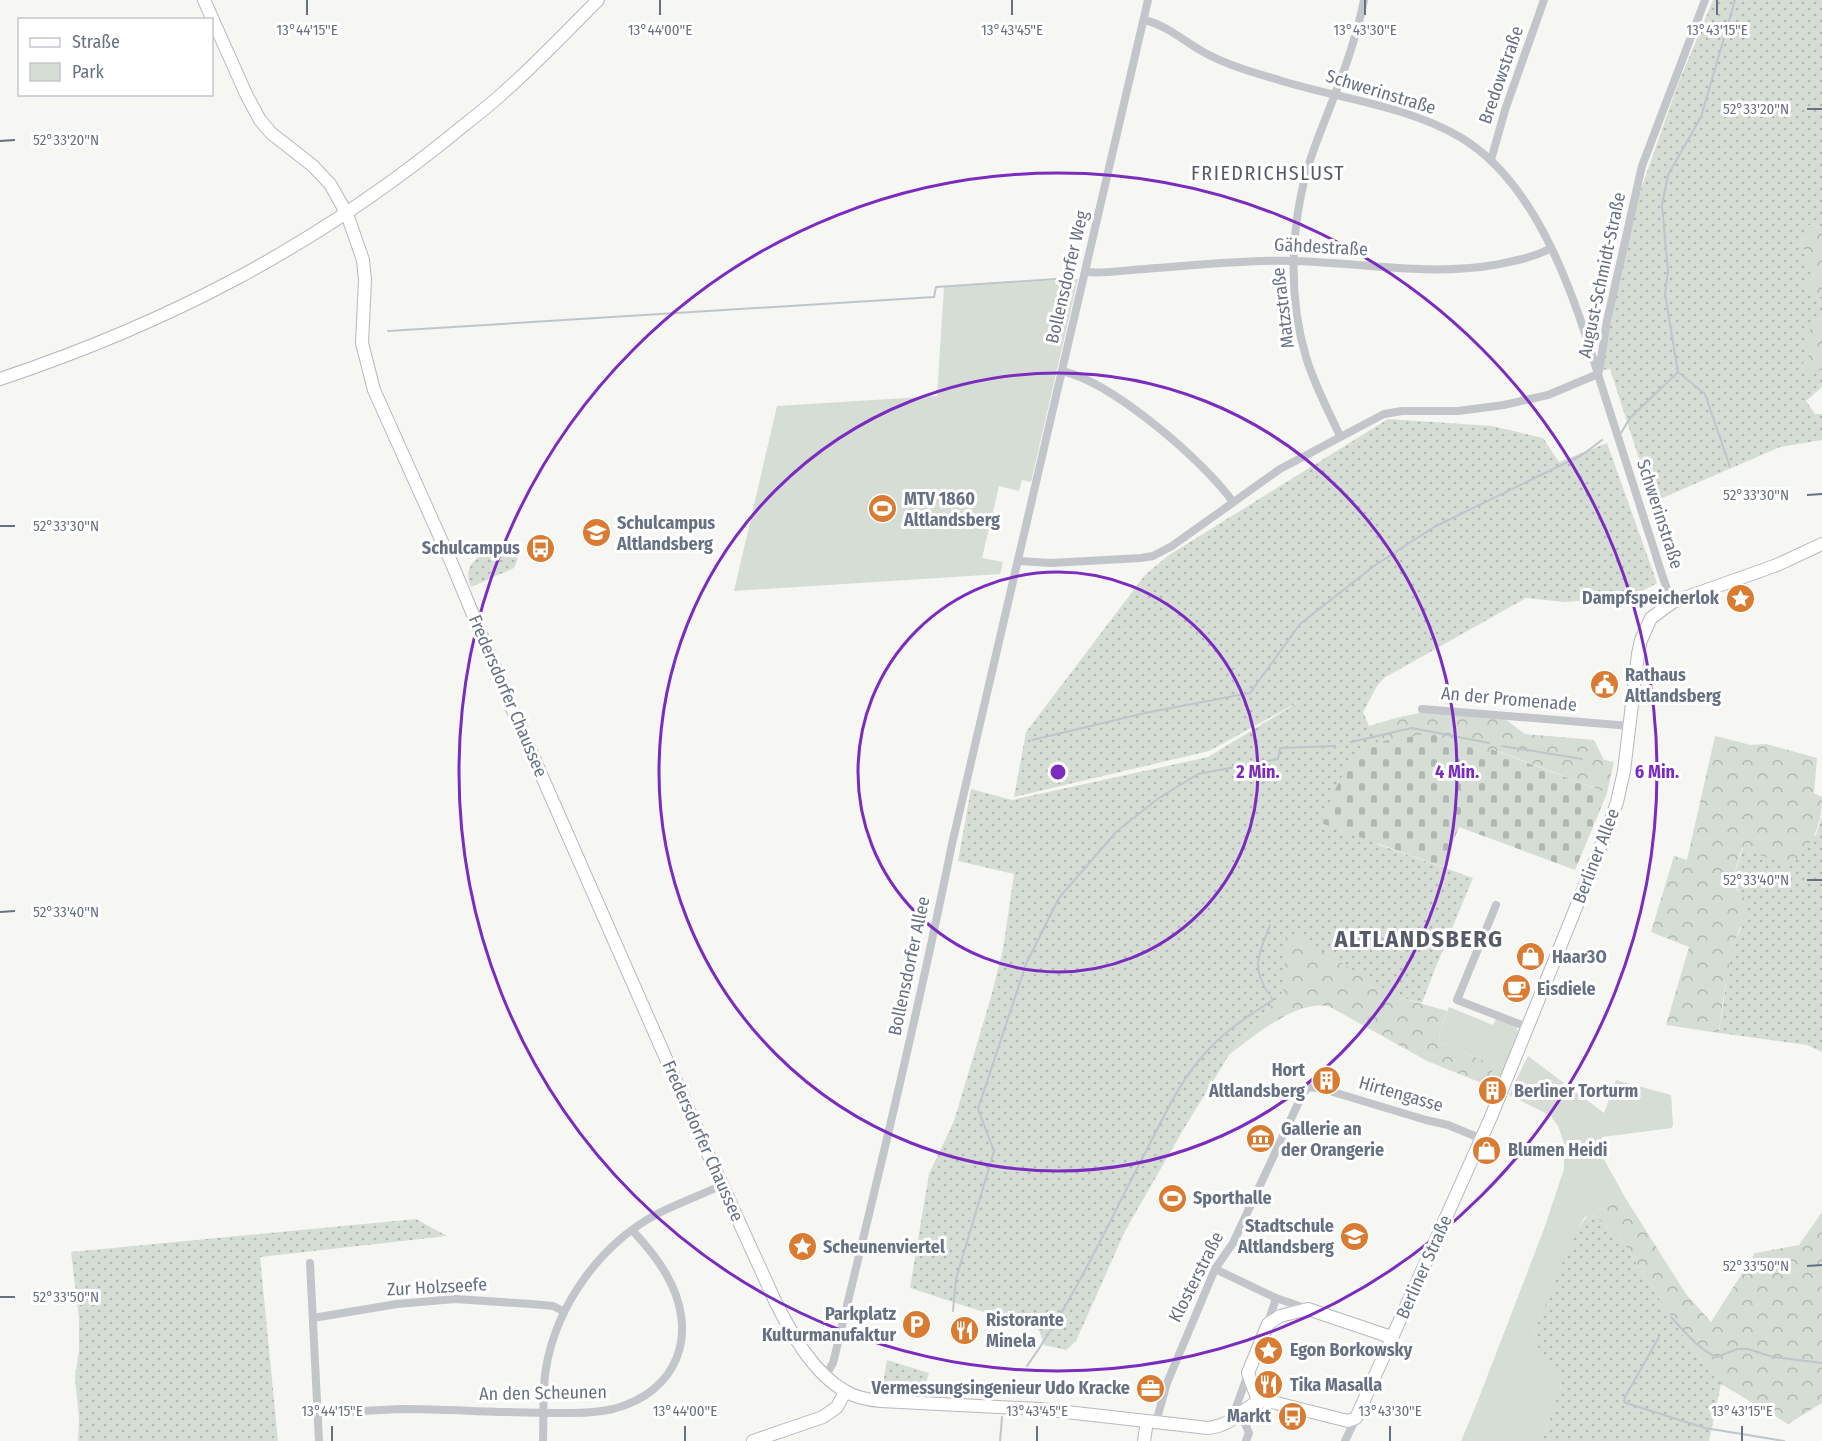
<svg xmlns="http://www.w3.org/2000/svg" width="1822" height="1441" font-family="'Fira Sans Condensed',sans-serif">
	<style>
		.grass { fill: url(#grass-dots) }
		.forest { fill: url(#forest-crowns) }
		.cemetery { fill: url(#cemetery-stones) }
		.park { fill: #d6ddd5 }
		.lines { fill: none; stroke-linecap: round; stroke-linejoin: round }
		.stream { stroke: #bec5cb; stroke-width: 2 }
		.secondary-casing { stroke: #b5b8bd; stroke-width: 14 }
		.street { stroke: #c2c5c9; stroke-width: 8 }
		.secondary { stroke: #fff; stroke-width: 12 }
		.ticks { fill: none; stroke: #677183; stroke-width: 2 }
		.ring { fill: none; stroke: #7b2cbf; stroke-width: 3 }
		.labels { text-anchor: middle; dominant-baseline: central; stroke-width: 6; stroke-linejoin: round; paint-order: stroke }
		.street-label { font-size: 18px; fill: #677183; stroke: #fff }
		.poi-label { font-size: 18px; font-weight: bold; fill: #677183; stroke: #fff; text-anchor: start }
		.neighbourhood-label { font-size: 20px; letter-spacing: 1.5px; fill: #555c68; stroke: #fff }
		.district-label { font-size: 24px; font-weight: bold; letter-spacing: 1.5px; fill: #555c68; stroke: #fff }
		.ticks-label { font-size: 15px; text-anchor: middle; fill: #677183; stroke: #fff; stroke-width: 6; stroke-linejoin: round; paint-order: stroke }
		.centre { fill: #7b2cbf; stroke: #fff; stroke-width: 3 }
		.ring-label { font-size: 18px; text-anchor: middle; font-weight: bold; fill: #7b2cbf; stroke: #fff; stroke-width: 6; stroke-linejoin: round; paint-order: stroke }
	</style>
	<defs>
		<pattern id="grass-dots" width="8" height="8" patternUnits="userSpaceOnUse" patternTransform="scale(1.5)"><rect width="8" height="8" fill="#d6ddd5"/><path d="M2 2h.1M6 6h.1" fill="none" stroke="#b1b8b2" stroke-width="1.8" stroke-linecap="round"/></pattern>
		<pattern id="forest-crowns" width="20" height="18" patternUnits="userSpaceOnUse" patternTransform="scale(1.5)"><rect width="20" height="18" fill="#d6ddd5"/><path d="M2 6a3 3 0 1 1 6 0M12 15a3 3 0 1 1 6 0" fill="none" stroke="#b1b8b2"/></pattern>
		<pattern id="cemetery-stones" width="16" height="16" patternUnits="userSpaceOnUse" patternTransform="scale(1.5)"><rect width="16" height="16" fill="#d6ddd5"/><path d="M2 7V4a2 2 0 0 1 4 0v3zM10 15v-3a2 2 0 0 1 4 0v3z" fill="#b1b8b2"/></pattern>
	</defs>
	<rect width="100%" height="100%" fill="#f6f6f3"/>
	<g class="grass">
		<polygon points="1713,0 1822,0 1822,227 1806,225 1808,236 1800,242 1806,254 1806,261 1813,271 1815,295 1822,297 1822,318 1812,326 1818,371 1822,370 1822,387 1806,401 1815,414 1822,414 1822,440 1780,447 1653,502 1610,369 1601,370 1634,209 1678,84"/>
		<polygon points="1388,419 1492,426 1543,438 1559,462 1607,443 1657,583 1633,596 1565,602 1526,598 1384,678 1377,686 1363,712 1369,726 1380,743 1358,752 1377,844 1473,878 1435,969 1422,1003 1398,997 1283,992 1229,1055 1183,1130 1125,1231 1076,1341 1066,1350 1044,1345 1039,1330 910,1288 929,1174 954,1121 991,997 1003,949 1014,874 958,861 971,789 1012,800 1208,757 1302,700 1209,751 1014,797 1026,732 1145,575 1169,555"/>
		<path d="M490,551L508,553L518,558L514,568L471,587C463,568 473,559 490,551Z"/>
		<polygon points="1822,816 1822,1052 1807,1045 1719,1033 1728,968 1733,946 1741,928 1739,891 1733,886 1732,881 1743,848 1758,853 1816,835"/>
		<path d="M1591,1213L1619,1236L1693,1351L1721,1384L1709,1441H1542L1561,1386L1532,1338C1543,1312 1572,1226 1591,1213Z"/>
		<polygon points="416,1219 447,1236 260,1257 278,1441 78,1441 79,1419 75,1377 79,1349 79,1318 71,1252"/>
		<polygon points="887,1360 929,1373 923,1392 882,1389"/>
	</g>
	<g class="forest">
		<polygon points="1806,225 1822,227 1822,297 1805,292 1804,286 1809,280 1814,278 1813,271 1805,261 1806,254 1800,242 1808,236 1804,232"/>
		<polygon points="1822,318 1822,370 1806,374 1800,367 1809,355 1803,342 1812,326"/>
		<polygon points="1424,712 1505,719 1525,734 1594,740 1604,760 1614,762 1607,793 1506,754 1491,749 1489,754 1435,735 1422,735 1380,743 1369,726 1396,718"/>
		<path d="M1715,736L1751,745L1766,744L1817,758L1814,793L1822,797C1822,826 1813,844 1792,864H1783L1742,848L1732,881L1733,886L1746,900C1746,919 1737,932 1733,949C1726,977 1722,1004 1719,1033L1666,1025L1689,947L1651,932L1674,856L1687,860Z"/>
		<path d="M1286,930L1398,997L1447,1011L1440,1030L1439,1042L1494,1065L1489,1086L1427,1061L1332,1008C1302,995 1251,1038 1229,1055L1283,992Z"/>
		<polygon points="1626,1199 1686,1294 1711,1322 1755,1253 1799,1245 1822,1212 1822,1403 1788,1424 1721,1384 1693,1351 1619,1236 1591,1213"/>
	</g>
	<path class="cemetery" d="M1422,735H1435L1489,754L1491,749L1607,793L1575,870L1459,827L1443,867L1321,823C1328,806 1345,763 1359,752C1373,740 1404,738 1422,735Z"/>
	<g class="park">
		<polygon points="1078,279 1031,482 1022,480 1019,491 999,486 982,558 1003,562 1000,574 734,591 777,406 937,396 944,287"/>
		<polygon points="1449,1007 1493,1025 1496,1019 1516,1027 1518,1031 1497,1090 1489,1086 1494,1065 1439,1042 1440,1030"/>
		<polygon points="1528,1056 1604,1113 1616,1080 1671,1095 1673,1124 1672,1128 1602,1137 1601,1154 1626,1199 1591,1213 1584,1218 1566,1254 1532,1338 1557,1373 1561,1386 1542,1441 1461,1441 1477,1403 1544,1229 1564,1169 1564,1143 1558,1126 1551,1116 1509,1095"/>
	</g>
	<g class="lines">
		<g class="stream">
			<polyline points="388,331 934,297 936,287 1072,278"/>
			<polyline points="1621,433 1630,418 1678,372"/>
			<polyline points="1730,467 1705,394 1678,372 1665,294 1668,271 1662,205 1668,175 1701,117 1735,0"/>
			<polyline points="1734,488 1736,498"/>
			<polyline points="1032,740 1145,713 1250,693 1300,624 1374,566 1434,527 1582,455 1602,440"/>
			<polyline points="1351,742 1412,728 1489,743"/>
			<polyline points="1502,746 1582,759"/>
			<path d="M1268,993C1250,965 1260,953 1270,925"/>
			<polyline points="953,1311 956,1279 994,1151 978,1109 1026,964 1059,898 1117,831 1159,798 1198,774 1278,759 1280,748 1335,746"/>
			<path d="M1671,1317C1684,1331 1699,1350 1717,1357L1737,1349H1748L1773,1357L1822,1363"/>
			<polyline points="1659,1337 1625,1397 1624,1401 1626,1403 1705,1428 1784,1441"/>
			<path d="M1027,1366C1074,1300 1107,1226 1144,1155C1163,1119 1180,1079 1208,1050C1226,1030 1251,1014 1273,1000L1271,997"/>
			<polyline points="1003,1393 1012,1378"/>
			<polyline points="1000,1441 1002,1417"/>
		</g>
		<defs>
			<g id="secondary">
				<path d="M204,0L247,96L260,120L271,133L313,166L330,184L347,214L363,260L365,280L362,343L374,390L452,564L511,706L704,1145L776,1303C792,1334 813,1373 845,1391C856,1398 869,1400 881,1401L1040,1409L1208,1428C1238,1425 1244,1401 1268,1401L1348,1421L1356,1418L1491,1117L1605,836L1617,802L1624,771L1638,654L1641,640L1651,618L1673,602L1777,565L1822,544"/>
				<path d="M0,379C168,323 314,247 452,135C469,121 488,107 504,92C537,63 567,31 598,0"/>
				<polyline points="1258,1401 1248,1373 1268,1324 1280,1316 1308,1309 1391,1337"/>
				<polyline points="753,1441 823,1417 837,1407 845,1392"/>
				<polyline points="1144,1441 1147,1421"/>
			</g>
		</defs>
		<use href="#secondary" class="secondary-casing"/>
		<g class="street">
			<path d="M1144,20C1167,25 1186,43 1207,54C1230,66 1255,73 1279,80C1339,99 1405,105 1460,137C1541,185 1576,303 1602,387C1618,436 1633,485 1649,534C1657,556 1662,581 1673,602"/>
			<polyline points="1491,160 1505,110 1544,0"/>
			<path d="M1086,272C1105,274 1126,270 1145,269C1184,266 1224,262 1263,261C1341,258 1417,278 1494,265C1514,261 1533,258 1551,248"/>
			<path d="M1062,371C1112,382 1203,460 1233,502"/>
			<polyline points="1599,371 1607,321 1642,166 1705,0"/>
			<path d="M1340,436C1328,410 1314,384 1306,357C1286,289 1291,212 1315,146C1333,98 1354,51 1364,0"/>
			<polyline points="1019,561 1051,563 1141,558 1153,556 1172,546 1280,469 1384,414 1402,411 1458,411 1504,405 1548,395 1598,374"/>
			<polyline points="1422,709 1630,726"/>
			<polyline points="1496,905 1457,1000 1527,1027"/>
			<polyline points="310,1263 319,1441"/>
			<polyline points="1215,1269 1276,1298 1305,1308"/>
			<polyline points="313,1318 397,1304 455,1299 531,1304 553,1306 563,1311"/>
			<polyline points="1268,1323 1276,1298"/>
			<path d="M826,1375L833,1363C875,1190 917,1018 952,844L1148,0"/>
			<path d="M318,1413C347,1412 376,1410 404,1409C436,1409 468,1411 500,1412C532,1412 583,1416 613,1409C679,1392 700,1332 666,1274C657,1258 645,1244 633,1231"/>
			<polyline points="1241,1414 1249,1433 1246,1441"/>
			<polyline points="1231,1421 1248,1374"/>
			<polyline points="1156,1422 1167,1383 1215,1269 1233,1243 1303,1093 1309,1087 1323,1089 1426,1120 1448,1125 1482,1139"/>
			<path d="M543,1441C544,1417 542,1391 546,1368C557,1304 601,1243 659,1213C679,1203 701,1195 722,1185"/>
			<polyline points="1345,1441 1356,1418"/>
		</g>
		<use href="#secondary" class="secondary"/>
	</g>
	<path class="ticks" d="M307,0V15M660,0V15M1012,0V15M1365,0V15M1717,0V15M1807,109H1822M0,141L15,140M1807,495L1822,494M0,526H15M1807,880H1822M0,912L15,911M1807,1266L1822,1265M0,1297H15M332,1426V1441M685,1426V1441M1037,1426V1441M1390,1426V1441M1742,1426V1441"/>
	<g class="ring">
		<circle cx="1058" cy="772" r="200"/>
		<circle cx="1058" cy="772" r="399"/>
		<circle cx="1058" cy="772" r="599"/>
	</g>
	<defs>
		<symbol id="stadium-disc" viewBox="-11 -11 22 22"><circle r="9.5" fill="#d97b31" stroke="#fff"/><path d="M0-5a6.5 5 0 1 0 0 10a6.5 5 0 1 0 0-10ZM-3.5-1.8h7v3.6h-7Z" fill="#fff"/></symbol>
		<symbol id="school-disc" viewBox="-11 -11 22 22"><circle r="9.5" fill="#d97b31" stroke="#fff"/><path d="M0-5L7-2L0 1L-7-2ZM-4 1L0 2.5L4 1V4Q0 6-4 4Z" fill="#fff"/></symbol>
		<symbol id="bus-disc" viewBox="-11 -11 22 22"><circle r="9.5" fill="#d97b31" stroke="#fff"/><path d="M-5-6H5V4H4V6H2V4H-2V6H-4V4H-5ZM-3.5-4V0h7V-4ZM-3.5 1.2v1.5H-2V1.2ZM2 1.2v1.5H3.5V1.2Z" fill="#fff"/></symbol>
		<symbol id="sight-disc" viewBox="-11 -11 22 22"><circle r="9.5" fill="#d97b31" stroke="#fff"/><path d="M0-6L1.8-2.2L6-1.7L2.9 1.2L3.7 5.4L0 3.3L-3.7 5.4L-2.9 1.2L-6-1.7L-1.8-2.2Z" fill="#fff"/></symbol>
		<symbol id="civic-disc" viewBox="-11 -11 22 22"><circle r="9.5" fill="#d97b31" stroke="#fff"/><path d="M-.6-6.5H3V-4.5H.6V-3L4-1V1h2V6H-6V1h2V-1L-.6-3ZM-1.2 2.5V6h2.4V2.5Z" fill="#fff"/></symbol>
		<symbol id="shop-disc" viewBox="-11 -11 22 22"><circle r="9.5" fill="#d97b31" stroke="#fff"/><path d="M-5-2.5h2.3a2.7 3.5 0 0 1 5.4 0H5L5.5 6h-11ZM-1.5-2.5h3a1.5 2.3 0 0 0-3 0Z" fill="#fff"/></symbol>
		<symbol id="cafe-disc" viewBox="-11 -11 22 22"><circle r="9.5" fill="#d97b31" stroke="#fff"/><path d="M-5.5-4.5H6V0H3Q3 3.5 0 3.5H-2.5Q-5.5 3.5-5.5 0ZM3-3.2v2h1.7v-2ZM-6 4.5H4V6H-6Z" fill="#fff"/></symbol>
		<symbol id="building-disc" viewBox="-11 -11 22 22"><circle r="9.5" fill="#d97b31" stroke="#fff"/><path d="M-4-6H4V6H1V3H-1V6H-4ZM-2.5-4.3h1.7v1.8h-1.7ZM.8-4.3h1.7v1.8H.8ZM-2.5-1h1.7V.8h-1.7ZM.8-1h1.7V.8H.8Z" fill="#fff"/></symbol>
		<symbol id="museum-disc" viewBox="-11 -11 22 22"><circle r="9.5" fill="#d97b31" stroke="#fff"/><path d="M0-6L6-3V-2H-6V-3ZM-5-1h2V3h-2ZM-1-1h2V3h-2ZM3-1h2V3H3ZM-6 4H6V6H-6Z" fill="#fff"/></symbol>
		<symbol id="parking-disc" viewBox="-11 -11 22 22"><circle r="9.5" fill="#d97b31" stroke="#fff"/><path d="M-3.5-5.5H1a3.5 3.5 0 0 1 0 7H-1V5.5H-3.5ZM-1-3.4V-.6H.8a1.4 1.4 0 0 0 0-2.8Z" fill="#fff"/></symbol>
		<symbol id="restaurant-disc" viewBox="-11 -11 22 22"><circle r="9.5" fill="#d97b31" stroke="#fff"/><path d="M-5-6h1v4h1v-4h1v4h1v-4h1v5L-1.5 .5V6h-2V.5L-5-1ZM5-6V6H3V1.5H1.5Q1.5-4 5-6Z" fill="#fff"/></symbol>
		<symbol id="office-disc" viewBox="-11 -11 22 22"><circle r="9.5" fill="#d97b31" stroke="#fff"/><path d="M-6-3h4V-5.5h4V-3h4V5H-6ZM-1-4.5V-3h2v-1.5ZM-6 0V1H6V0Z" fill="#fff"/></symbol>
	</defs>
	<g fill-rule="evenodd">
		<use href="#stadium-disc" x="866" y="492" width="33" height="33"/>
		<use href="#school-disc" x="580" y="516" width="33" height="33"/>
		<use href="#bus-disc" x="524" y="532" width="33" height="33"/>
		<use href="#sight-disc" x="1724" y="582" width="33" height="33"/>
		<use href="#civic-disc" x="1588" y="668" width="33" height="33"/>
		<use href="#shop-disc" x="1514" y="940" width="33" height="33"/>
		<use href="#cafe-disc" x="1500" y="972" width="33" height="33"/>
		<use href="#building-disc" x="1310" y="1064" width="33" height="33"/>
		<use href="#building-disc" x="1476" y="1074" width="33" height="33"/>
		<use href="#museum-disc" x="1244" y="1122" width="33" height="33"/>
		<use href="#shop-disc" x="1470" y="1134" width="33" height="33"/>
		<use href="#stadium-disc" x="1156" y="1182" width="33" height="33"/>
		<use href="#school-disc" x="1338" y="1220" width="33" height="33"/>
		<use href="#sight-disc" x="786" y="1230" width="33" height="33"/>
		<use href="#parking-disc" x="900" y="1308" width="33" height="33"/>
		<use href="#restaurant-disc" x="948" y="1314" width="33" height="33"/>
		<use href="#sight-disc" x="1252" y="1334" width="33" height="33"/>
		<use href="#restaurant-disc" x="1252" y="1368" width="33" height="33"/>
		<use href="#office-disc" x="1134" y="1372" width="33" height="33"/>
		<use href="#bus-disc" x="1276" y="1400" width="33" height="33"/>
	</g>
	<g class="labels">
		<g class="street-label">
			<text transform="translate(1501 75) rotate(-71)">Bredowstraße</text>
			<text transform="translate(1381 92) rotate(17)">Schwerinstraße</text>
			<text transform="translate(1321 247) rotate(3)">Gähdestraße</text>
			<text transform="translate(1602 275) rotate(-78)">August-Schmidt-Straße</text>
			<text transform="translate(1067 277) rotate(-77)">Bollensdorfer Weg</text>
			<text transform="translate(1283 308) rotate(-97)">Matzstraße</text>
			<text transform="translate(1660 514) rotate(72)">Schwerinstraße</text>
			<text transform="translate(508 696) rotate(67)">Fredersdorfer Chaussee</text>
			<text transform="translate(1509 699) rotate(5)">An der Promenade</text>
			<text transform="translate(1596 856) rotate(-69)">Berliner Allee</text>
			<text transform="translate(909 966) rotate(-78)">Bollensdorfer Allee</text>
			<text transform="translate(1401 1094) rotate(16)">Hirtengasse</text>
			<text transform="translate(703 1141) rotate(66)">Fredersdorfer Chaussee</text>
			<text transform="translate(1424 1267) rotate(-66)">Berliner Straße</text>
			<text transform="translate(1196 1277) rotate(-63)">Klosterstraße</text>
			<text transform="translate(437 1287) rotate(-3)">Zur Holzseefe</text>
			<text transform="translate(543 1393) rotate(-1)">An den Scheunen</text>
		</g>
		<g class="poi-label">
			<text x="904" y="499">MTV 1860<tspan x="904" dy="21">Altlandsberg</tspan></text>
			<text x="617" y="523">Schulcampus<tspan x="617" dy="21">Altlandsberg</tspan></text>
			<text x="520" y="548" text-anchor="end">Schulcampus</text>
			<text x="1719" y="598" text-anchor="end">Dampfspeicherlok</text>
			<text x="1625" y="675">Rathaus<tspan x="1625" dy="21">Altlandsberg</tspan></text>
			<text x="1552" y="957">Haar3O</text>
			<text x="1537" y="989">Eisdiele</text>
			<text x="1305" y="1070" text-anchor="end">Hort<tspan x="1305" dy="21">Altlandsberg</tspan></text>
			<text x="1514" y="1091">Berliner Torturm</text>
			<text x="1281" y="1129">Gallerie an<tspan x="1281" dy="21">der Orangerie</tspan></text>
			<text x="1508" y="1150">Blumen Heidi</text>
			<text x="1193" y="1198">Sporthalle</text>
			<text x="1334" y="1226" text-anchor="end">Stadtschule<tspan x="1334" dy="21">Altlandsberg</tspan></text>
			<text x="823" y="1247">Scheunenviertel</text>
			<text x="896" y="1314" text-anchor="end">Parkplatz<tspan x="896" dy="21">Kulturmanufaktur</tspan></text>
			<text x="986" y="1320">Ristorante<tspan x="986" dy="21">Minela</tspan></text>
			<text x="1290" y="1350">Egon Borkowsky</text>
			<text x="1290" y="1385">Tika Masalla</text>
			<text x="1130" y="1388" text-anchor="end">Vermessungsingenieur Udo Kracke</text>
			<text x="1271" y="1416" text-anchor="end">Markt</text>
		</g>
		<g class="neighbourhood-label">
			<text x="1268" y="173">FRIEDRICHSLUST</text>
		</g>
		<g class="district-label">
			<text x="1419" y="939">ALTLANDSBERG</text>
		</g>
	</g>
	<g class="ticks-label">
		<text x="307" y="35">13°44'15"E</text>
		<text x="660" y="35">13°44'00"E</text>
		<text x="1012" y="35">13°43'45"E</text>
		<text x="1365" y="35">13°43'30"E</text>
		<text x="1717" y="35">13°43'15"E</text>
		<text x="1756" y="114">52°33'20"N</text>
		<text x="66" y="145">52°33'20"N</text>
		<text x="1756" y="500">52°33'30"N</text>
		<text x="66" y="531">52°33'30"N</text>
		<text x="1756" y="885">52°33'40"N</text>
		<text x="66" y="917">52°33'40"N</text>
		<text x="1756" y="1271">52°33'50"N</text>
		<text x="66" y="1302">52°33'50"N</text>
		<text x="332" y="1416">13°44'15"E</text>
		<text x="685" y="1416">13°44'00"E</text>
		<text x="1037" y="1416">13°43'45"E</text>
		<text x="1390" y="1416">13°43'30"E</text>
		<text x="1742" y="1416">13°43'15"E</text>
	</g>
	<circle cx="1058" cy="772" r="9" class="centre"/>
	<g class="ring-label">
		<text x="1258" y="778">2 Min.</text>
		<text x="1457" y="778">4 Min.</text>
		<text x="1657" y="778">6 Min.</text>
	</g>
	<rect x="18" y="18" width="195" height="78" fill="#ffffff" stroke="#c2c6cd" stroke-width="1.5"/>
	<rect x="30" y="38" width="30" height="9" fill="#ffffff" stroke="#c2c6cd" stroke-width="1.5"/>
	<text x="72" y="48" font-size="18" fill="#677183">Straße</text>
	<rect x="30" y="63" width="30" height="18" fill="#d6ddd5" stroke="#c2c6cd" stroke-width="1.5"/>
	<text x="72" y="78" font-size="18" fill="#677183">Park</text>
</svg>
